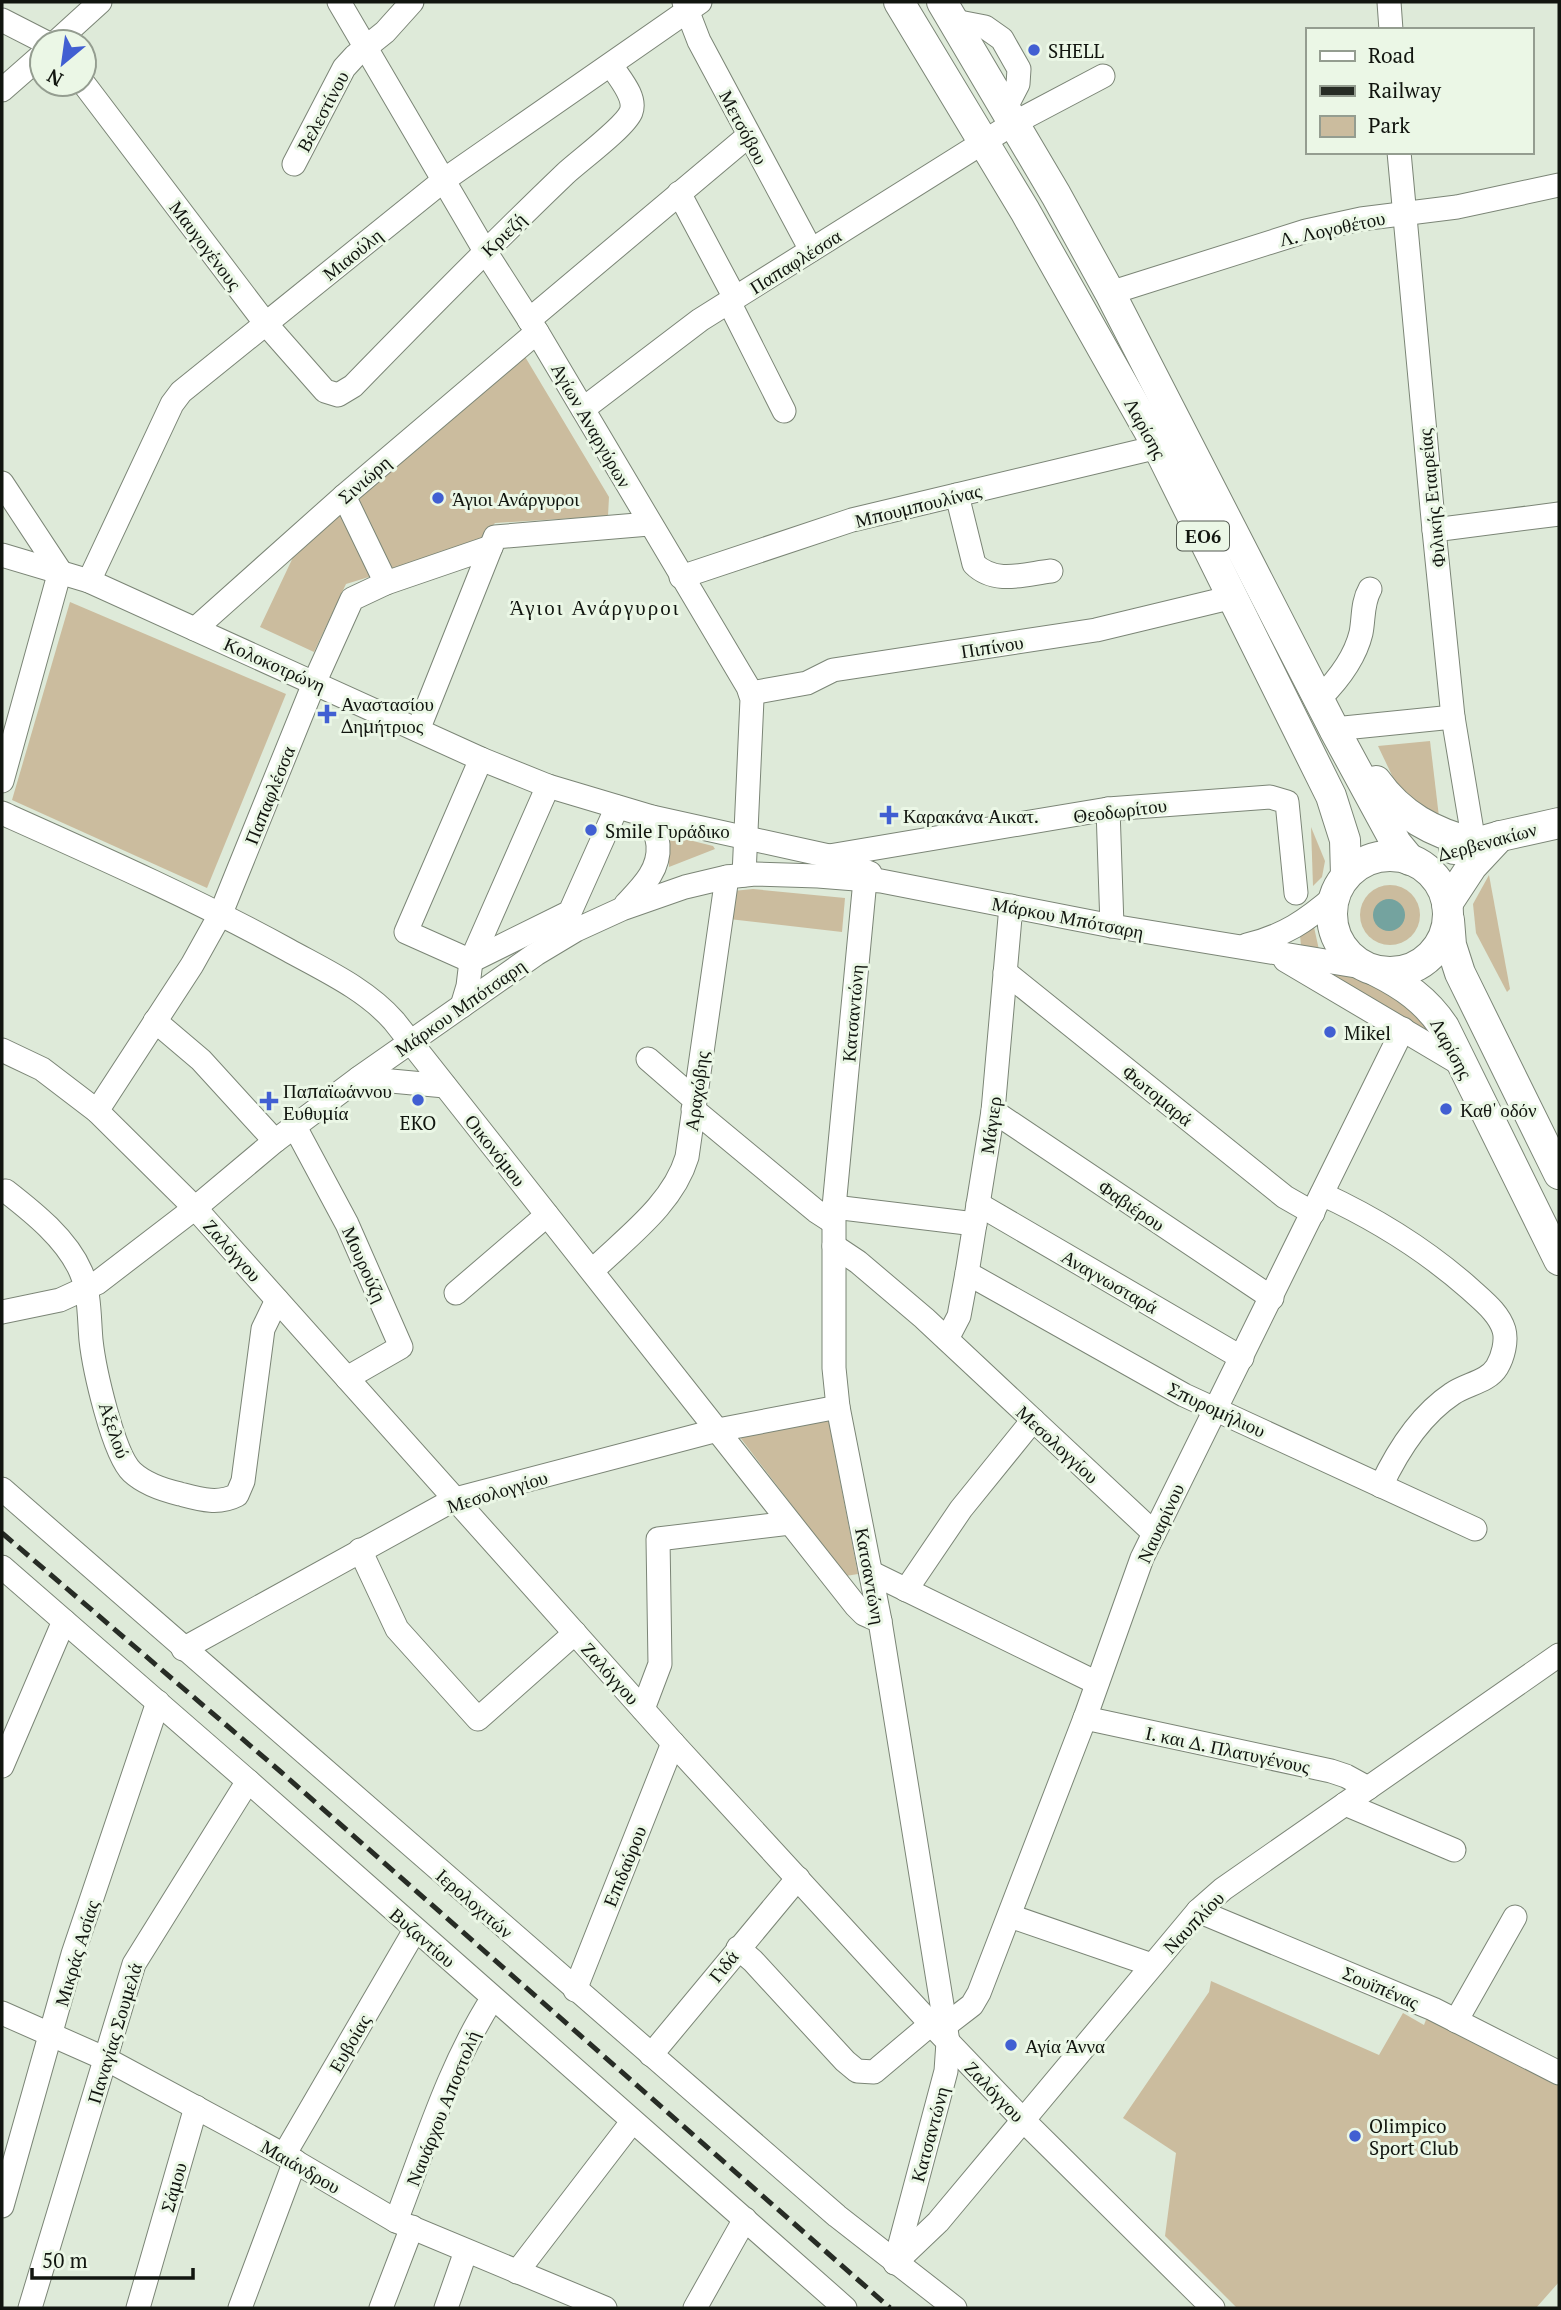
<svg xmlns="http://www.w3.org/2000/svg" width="1561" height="2310" font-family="'PT Serif',serif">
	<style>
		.green { fill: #cbbc9e }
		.water { fill: #74a39f }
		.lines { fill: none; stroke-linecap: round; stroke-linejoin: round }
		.minor-casing { stroke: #7b8576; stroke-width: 25 }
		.major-casing { stroke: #7b8576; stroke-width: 32 }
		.minor { stroke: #fff; stroke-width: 23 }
		.major { stroke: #fff; stroke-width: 30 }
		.rail { stroke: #272c25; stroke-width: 5; stroke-dasharray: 14 7; stroke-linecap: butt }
		.poi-dot { fill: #415fd2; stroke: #ebf7e6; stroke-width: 2.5 }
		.labels { text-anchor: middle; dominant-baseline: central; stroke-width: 6; stroke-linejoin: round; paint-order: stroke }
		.shield { fill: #ebf7e6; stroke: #525950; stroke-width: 2 }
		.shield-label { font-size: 18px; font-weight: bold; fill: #11150f }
		.poi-label { font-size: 19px; fill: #11150f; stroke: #ebf7e6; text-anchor: start }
		.street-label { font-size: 19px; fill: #11150f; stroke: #ebf7e6 }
		.neighbourhood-label { font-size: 21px; letter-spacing: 2px; fill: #11150f; stroke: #ebf7e6 }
	</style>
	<rect width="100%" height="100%" fill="#deead9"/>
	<g class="green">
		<polygon points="524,355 609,497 608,516 495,523 477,544 346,584 314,652 260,627 296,551"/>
		<polygon points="70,602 286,694 207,888 12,800"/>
		<polygon points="1430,741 1439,817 1412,801 1398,788 1378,746"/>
		<polygon points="1311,827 1325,861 1322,877 1313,886"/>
		<polygon points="669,835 713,846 715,849 669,867"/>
		<polygon points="1489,875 1510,989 1507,992 1476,933 1473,904"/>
		<circle cx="1390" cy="915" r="30"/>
		<polygon points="753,889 845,898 842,932 729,919 733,891"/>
		<polygon points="1314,927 1319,950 1301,946 1300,935"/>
		<path d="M1321,969C1354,978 1390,987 1415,1012C1422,1020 1428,1029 1435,1038Z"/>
		<polygon points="828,1418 858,1574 846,1576 739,1436"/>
		<polygon points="1211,1981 1379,2055 1403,2013 1424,2025 1427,2017 1559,2083 1559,2282 1536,2308 1237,2308 1165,2236 1176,2153 1123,2118 1209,1992"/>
	</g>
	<circle class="water" cx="1389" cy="915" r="16"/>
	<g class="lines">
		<defs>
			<g id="minor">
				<polyline points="339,2 485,251 537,332 748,687 752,699 744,875"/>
				<polyline points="684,2 699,41 811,250"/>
				<polyline points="1389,2 1391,30"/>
				<polyline points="2,20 45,42"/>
				<polyline points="954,21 985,27 1002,39 1019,69 1018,84 1005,109"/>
				<polyline points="56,42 100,2"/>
				<path d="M84,84L266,324L325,391L338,395L353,386C423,314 493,243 565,174C579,161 625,127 631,112C637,97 619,78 611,65"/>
				<polyline points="2,90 42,55"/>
				<polyline points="1399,152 1434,530 1453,717 1474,843"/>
				<polyline points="294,164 344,68 355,56 385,32 412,2"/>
				<polyline points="679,193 735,298"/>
				<polyline points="1110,293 1306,231 1361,219 1457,207 1559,185"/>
				<polyline points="729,302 784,411"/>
				<polyline points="529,320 748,136"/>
				<polyline points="583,409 700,320 1014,123 1103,76"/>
				<polyline points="2,483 60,571 2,781"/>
				<path d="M957,495L974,564C995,585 1025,574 1051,571"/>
				<polyline points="344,496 386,583"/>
				<polyline points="1434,530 1559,514"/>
				<polyline points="2,555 89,581 481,759 548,786 652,817 829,856 870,873"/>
				<polyline points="681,577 852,520 1158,447"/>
				<polyline points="89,581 172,404 181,392 444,180 700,2"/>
				<polyline points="195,629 344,496 537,332"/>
				<polyline points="751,693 807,683 833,670 1096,630 1233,597"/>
				<path d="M1320,698C1338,680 1355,658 1361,633C1364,618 1362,603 1370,589"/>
				<polyline points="1334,729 1453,717"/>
				<polyline points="418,730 495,537 649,524"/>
				<polyline points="481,759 406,932 471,961 570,912 617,807"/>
				<polyline points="1108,809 1112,926"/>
				<path d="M2,813C98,856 195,899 288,950C324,970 366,989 394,1021L856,1606L864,1614L880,1621"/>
				<polyline points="829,856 1108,809 1270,797 1287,802 1296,893"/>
				<polyline points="865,880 834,1207 834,1368 838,1407 880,1621 948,2042 946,2071 895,2263"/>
				<path d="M626,904C642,887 660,870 658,845C657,836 653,827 652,817"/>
				<path d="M1247,945C1284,936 1306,921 1335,896"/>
				<polyline points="1285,960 1464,1066"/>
				<polyline points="1005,972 1285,1197 1313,1213"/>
				<polyline points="462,1006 468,986 471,961 548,786"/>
				<polyline points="155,1021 201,1060 275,1141"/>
				<polyline points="2,1050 42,1069 97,1111 195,1208 673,1743 931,2024 1023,2120 1213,2308"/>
				<polyline points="648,1059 694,1099"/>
				<polyline points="359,1078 445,1086"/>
				<polyline points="693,1109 816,1211 833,1222"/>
				<polyline points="97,1111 192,965 221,913 315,681 352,599 386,583 491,547"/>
				<polyline points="993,1111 1272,1298"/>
				<polyline points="295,1127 347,1224 401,1347 347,1378"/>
				<path d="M6,1191C33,1212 67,1239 81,1272C90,1293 89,1318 91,1340C94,1368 113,1454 132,1472C145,1484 163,1490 180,1494C199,1499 218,1505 237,1495L243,1481L263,1329L277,1300"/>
				<path d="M1322,1194C1376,1219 1426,1250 1470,1289C1483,1301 1499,1313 1504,1330C1507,1341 1503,1357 1497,1367C1488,1382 1466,1384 1452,1394C1419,1416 1397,1452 1381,1486"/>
				<polyline points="978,1204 1242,1358"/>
				<polyline points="834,1207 975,1224"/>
				<polyline points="834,1246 858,1262 924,1318 1154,1533"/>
				<path d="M593,1270C627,1237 673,1204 687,1157L727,877"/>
				<polyline points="967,1273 1184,1395 1475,1529"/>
				<polyline points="456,1293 547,1215"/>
				<polyline points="2,1312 60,1300 97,1283 195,1208 275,1141 359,1078 536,954 576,930 622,909 685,887 727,877 755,874 818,876 881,881 1112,926 1368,968"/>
				<polyline points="947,1339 959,1316 967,1273 993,1111 1011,906"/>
				<polyline points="2,1489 837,2216 955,2308"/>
				<polyline points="360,1550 397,1629 478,1719 575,1633"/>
				<polyline points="2,1567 248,1781 845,2308"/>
				<polyline points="872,1573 1097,1683"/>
				<polyline points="906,1590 961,1509 1033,1420"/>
				<polyline points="183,1649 455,1499 718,1430 838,1407"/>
				<polyline points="643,1709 660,1664 658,1539 790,1523"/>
				<polyline points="1085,1718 1331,1771 1346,1776 1368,1788"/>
				<polyline points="2,1766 64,1621"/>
				<polyline points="1345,1804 1454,1850"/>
				<polyline points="1198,1911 1433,2009 1559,2073"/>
				<polyline points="1010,1916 1152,1965"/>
				<polyline points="738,1948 753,1961 845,2061 857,2071 874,2072 931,2024"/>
				<polyline points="575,1990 673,1743"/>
				<polyline points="2,2013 106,2059 284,2155 396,2221 605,2308"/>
				<polyline points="1456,2021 1515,1917"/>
				<polyline points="946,2025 972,2005 979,1993 1085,1718 1142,1558 1403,1029"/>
				<polyline points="651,2055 798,1878"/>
				<polyline points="284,2155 415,1930"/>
				<polyline points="2,2206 73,1954 158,1702"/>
				<path d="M396,2221C425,2146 449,2066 492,1999"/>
				<polyline points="895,2263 938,2222 1198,1911 1223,1889 1559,1655"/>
				<polyline points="517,2272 632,2122"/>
				<polyline points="30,2308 134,1964 248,1781"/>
				<polyline points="138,2308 196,2107"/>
				<polyline points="240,2308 295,2161"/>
				<polyline points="381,2308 412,2227"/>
				<polyline points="446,2308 466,2251"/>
				<polyline points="695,2308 745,2219"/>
			</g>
			<g id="major">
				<polyline points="899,2 1025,211 1158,447 1331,796 1345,840 1346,875"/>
				<polyline points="942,2 1056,195 1110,293 1334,729 1396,843 1410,860"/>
				<path d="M1376,781C1400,815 1433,833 1474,843"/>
				<polyline points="1454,849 1501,836 1559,823"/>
				<circle cx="1390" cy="914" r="58"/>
				<polyline points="1447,904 1472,866 1500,836"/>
				<polyline points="1449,920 1451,945 1460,973 1559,1174"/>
				<path d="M1376,971C1404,985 1426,1000 1444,1027L1559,1260"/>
			</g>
		</defs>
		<use href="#minor" class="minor-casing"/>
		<use href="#major" class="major-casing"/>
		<use href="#minor" class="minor"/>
		<use href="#major" class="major"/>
		<polyline class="rail" points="2,1533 281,1772 890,2308"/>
	</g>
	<g class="poi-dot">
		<circle cx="1034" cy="50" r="7"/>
		<circle cx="438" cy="498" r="7"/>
		<path d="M323.5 703.5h7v7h7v7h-7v7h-7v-7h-7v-7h7z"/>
		<path d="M885.5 804.5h7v7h7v7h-7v7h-7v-7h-7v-7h7z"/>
		<circle cx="591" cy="830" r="7"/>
		<circle cx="1330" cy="1032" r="7"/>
		<circle cx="418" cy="1100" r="7"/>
		<path d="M265.5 1090.5h7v7h7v7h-7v7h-7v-7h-7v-7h7z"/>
		<circle cx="1446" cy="1109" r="7"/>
		<circle cx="1011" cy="2045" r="7"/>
		<circle cx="1355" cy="2136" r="7"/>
	</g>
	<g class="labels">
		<rect class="shield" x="1177" y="521.5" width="52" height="29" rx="5"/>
		<g class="shield-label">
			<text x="1203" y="536">ΕΟ6</text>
		</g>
		<g class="poi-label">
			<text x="1048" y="50">SHELL</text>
			<text x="452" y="498">Άγιοι Ανάργυροι</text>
			<text x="341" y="703">Αναστασίου<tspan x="341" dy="22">Δημήτριος</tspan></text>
			<text x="903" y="815">Καρακάνα Αικατ.</text>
			<text x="605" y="830">Smile Γυράδικο</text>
			<text x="1344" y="1032">Mikel</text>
			<text x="283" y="1090">Παπαϊωάννου<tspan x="283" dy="22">Ευθυμία</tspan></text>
			<text x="1460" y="1109">Καθ' οδόν</text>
			<text x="418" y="1122" text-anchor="middle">EKO</text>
			<text x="1025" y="2045">Αγία Άννα</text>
			<text x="1369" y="2125">Olimpico<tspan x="1369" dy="22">Sport Club</tspan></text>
		</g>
		<g class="street-label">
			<text transform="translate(322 111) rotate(-62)">Βελεστίνου</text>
			<text transform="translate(744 127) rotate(62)">Μετσόβου</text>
			<text transform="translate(1332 228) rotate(-12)">Λ. Λογοθέτου</text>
			<text transform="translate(503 234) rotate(-44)">Κριεζή</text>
			<text transform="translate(206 245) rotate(53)">Μαυγογένους</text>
			<text transform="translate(352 254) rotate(-39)">Μιαούλη</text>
			<text transform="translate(795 261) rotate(-32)">Παπαφλέσσα</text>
			<text transform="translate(592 425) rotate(60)">Αγίων Αναργύρων</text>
			<text transform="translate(1146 428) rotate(61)">Λαρίσης</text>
			<text transform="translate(364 479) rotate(-41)">Σινιώρη</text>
			<text transform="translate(1431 498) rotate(-96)">Φιλικής Εταιρείας</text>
			<text transform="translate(918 505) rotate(-14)">Μπουμπουλίνας</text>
			<text transform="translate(992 646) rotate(-9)">Πιπίνου</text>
			<text transform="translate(275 664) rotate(24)">Κολοκοτρώνη</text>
			<text transform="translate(269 795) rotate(-68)">Παπαφλέσσα</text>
			<text transform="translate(1120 810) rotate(-7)">Θεοδωρίτου</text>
			<text transform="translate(1487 841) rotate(-15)">Δερβενακίων</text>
			<text transform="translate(1068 917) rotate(11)">Μάρκου Μπότσαρη</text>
			<text transform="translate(460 1007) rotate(-35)">Μάρκου Μπότσαρη</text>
			<text transform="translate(852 1013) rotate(-85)">Κατσαντώνη</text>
			<text transform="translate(1452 1048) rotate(61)">Λαρίσης</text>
			<text transform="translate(696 1091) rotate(-82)">Αραχώβης</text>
			<text transform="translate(1158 1095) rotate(39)">Φωτομαρά</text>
			<text transform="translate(990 1125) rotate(-82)">Μάγιερ</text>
			<text transform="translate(496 1150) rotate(52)">Οικονόμου</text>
			<text transform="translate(1132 1205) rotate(34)">Φαβιέρου</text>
			<text transform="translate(233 1250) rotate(48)">Ζαλόγγου</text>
			<text transform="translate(365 1264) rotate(66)">Μουρούζη</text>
			<text transform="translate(1110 1281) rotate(30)">Αναγνωσταρά</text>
			<text transform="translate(1217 1409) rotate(25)">Σπυρομήλιου</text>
			<text transform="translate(115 1430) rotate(71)">Αξελού</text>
			<text transform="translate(1058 1444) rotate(43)">Μεσολογγίου</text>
			<text transform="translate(497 1491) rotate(-17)">Μεσολογγίου</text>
			<text transform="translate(1160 1523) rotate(-65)">Ναυαρίνου</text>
			<text transform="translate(871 1576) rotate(80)">Κατσαντώνη</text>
			<text transform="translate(611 1673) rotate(48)">Ζαλόγγου</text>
			<text transform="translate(1228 1749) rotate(12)">Ι. και Δ. Πλατυγένους</text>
			<text transform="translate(624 1866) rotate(-68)">Επιδαύρου</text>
			<text transform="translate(475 1903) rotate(41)">Ιερολοχιτών</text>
			<text transform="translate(1193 1922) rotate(-46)">Ναυπλίου</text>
			<text transform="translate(423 1937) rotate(41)">Βυζαντίου</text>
			<text transform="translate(76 1953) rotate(-73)">Μικράς Ασίας</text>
			<text transform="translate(723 1966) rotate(-51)">Γιδά</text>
			<text transform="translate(1381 1987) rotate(23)">Σουϊπένας</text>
			<text transform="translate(114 2033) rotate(-73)">Παναγίας Σουμελά</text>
			<text transform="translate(349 2043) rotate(-60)">Ευβοίας</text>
			<text transform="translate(995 2091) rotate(46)">Ζαλόγγου</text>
			<text transform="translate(442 2108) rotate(-68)">Ναυάρχου Αποστολή</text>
			<text transform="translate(929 2134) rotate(-75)">Κατσαντώνη</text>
			<text transform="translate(301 2166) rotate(30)">Μαιάνδρου</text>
			<text transform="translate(173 2187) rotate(-74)">Σάμου</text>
		</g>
		<g class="neighbourhood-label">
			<text x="595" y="607">Άγιοι Ανάργυροι</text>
		</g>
	</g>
	<rect width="1561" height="2310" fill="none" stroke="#11150f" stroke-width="7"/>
	<rect x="1306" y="28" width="228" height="126" fill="#ebf7e6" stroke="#949d90" stroke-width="2"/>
	<rect x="1320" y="51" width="35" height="10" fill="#ffffff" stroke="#949d90" stroke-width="2"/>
	<text x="1368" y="63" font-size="21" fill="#11150f">Road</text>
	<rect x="1320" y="86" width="35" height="10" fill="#272c25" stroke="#949d90" stroke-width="2"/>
	<text x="1368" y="98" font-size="21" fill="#11150f">Railway</text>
	<rect x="1320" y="116" width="35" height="21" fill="#cbbc9e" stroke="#949d90" stroke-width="2"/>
	<text x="1368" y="133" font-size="21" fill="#11150f">Park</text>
	<g transform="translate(63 63) rotate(209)"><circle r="33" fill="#ebf7e6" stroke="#949d90" stroke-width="2"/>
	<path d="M0-5L12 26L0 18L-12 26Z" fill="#415fd2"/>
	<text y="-10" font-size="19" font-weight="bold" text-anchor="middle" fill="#11150f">N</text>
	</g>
	<path d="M32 2268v10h161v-10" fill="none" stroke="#11150f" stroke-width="3.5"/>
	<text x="42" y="2268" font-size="21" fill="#11150f" stroke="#ebf7e6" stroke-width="5" paint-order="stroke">50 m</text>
</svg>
